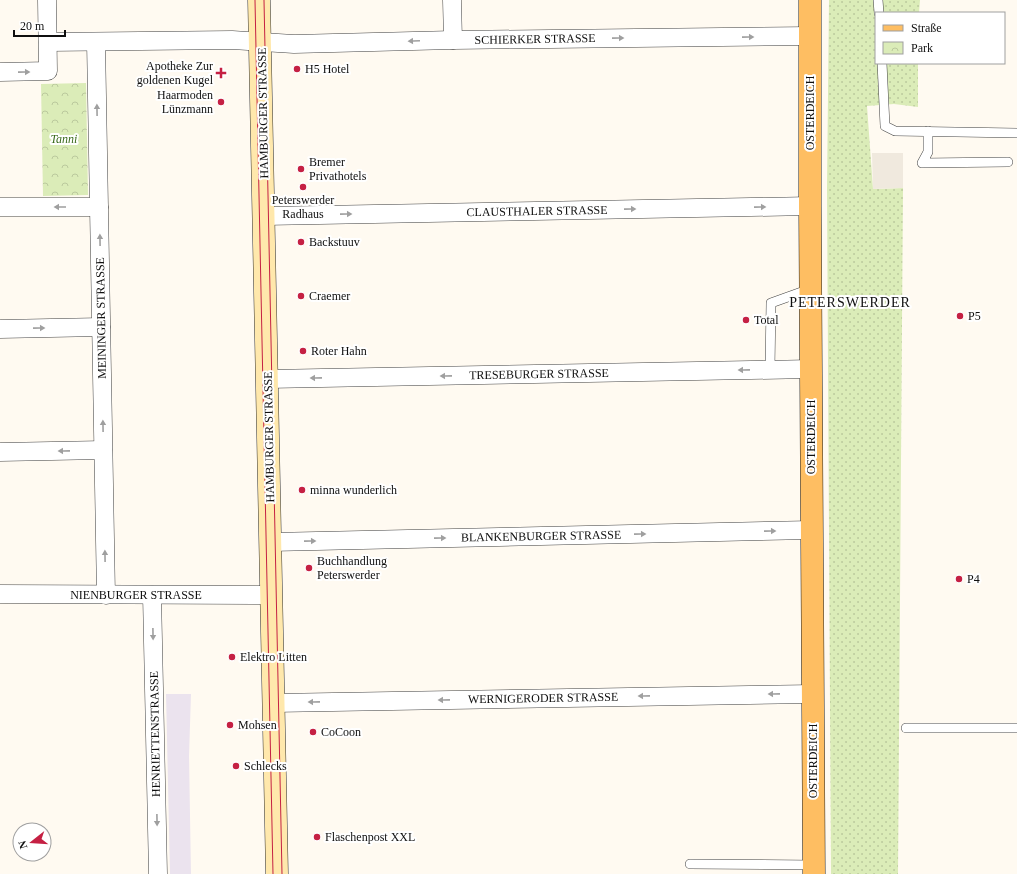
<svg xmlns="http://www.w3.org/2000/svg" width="1017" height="874" font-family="Georgia,serif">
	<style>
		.industrial { fill: #ebe3ee }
		.grass { fill: url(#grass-dots) }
		.park { fill: url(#park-crowns) }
		.plaza { fill: #f0e9de }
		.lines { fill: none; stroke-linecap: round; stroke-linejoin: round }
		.lane-casing { stroke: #424242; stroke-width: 10 }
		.street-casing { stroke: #424242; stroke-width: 19 }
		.secondary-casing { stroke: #313131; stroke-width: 23 }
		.primary-casing { stroke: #202020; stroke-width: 23 }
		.lane { stroke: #fff; stroke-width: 9 }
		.street { stroke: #fff; stroke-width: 18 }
		.secondary { stroke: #ffe8ac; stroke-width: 22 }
		.primary { stroke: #febe62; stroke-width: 22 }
		.tram { stroke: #c52043; stroke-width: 1 }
		.oneway { fill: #9f9f9f }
		.poi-dot { fill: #c52043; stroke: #fff; stroke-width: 1.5 }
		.labels { text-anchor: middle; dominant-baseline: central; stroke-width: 4; stroke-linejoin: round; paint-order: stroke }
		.street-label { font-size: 12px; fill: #0f0f0f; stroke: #fff }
		.poi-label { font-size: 12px; fill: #0f0f0f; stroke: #fff; text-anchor: start }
		.park-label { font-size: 12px; font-style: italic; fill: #396a1c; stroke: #fff }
		.quarter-label { font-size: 14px; letter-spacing: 1px; fill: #0f0f0f; stroke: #fff }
	</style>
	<defs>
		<pattern id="grass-dots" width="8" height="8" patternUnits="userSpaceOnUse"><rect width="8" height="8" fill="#dbecb8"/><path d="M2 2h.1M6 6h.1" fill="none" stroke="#bbc99d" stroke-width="1.8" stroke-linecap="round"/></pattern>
		<pattern id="park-crowns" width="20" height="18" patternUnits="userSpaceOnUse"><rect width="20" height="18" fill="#dbecb8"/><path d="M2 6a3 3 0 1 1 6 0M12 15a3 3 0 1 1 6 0" fill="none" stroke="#bbc99d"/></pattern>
	</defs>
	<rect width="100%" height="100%" fill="#fffaf1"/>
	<polygon class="industrial" points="166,694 191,694 189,756 191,874 170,874"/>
	<polygon class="grass" points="829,0 920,0 919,13 876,13 876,63 918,63 918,107 894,104 867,106 873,189 903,188 898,874 831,874 827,188"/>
	<polygon class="park" points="86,83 88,195 43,196 41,84"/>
	<polygon class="plaza" points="872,153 903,153 903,188 873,189"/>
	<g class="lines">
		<defs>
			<g id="lane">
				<polyline points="878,0 879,13"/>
				<polyline points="882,63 885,126 895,131 1017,133"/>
				<polyline points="928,131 928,152 922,163 1008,162"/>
				<polyline points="770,369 771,303 810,289"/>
				<polyline points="906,728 1017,728"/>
				<polyline points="690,864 814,865"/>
			</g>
			<g id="street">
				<polyline points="452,0 453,40"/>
				<polyline points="48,42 232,40 294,44 453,40 810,36"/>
				<polyline points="96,42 106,595"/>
				<polyline points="0,72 48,71 47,0"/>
				<polyline points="0,207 99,207"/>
				<polyline points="265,216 810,206"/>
				<polyline points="0,329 101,327"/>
				<polyline points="268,379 811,369"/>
				<polyline points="0,452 103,450"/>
				<polyline points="271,542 811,530"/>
				<polyline points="0,594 272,595"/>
				<polyline points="152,595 158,874"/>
				<polyline points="274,703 813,694"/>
			</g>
			<polyline id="secondary" points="259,0 277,874"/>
			<polyline id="primary" points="810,0 810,206 814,874"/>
		</defs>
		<use href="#lane" class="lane-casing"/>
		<use href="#street" class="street-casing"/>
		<use href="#secondary" class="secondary-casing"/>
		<use href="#primary" class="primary-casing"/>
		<use href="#lane" class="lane"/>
		<use href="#street" class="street"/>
		<use href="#secondary" class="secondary"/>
		<use href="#primary" class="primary"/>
		<g class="tram">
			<polyline points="255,0 273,874"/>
			<polyline points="264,0 282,874"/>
		</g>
	</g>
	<defs><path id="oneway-solid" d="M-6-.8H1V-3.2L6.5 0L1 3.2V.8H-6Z"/></defs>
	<g class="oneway">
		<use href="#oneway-solid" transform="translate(748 37) rotate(-1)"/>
		<use href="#oneway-solid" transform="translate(618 38) rotate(-1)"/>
		<use href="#oneway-solid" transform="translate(414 41) rotate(178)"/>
		<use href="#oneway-solid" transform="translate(24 72) rotate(-1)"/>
		<use href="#oneway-solid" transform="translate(97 110) rotate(-91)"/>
		<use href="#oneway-solid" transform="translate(60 207) rotate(-180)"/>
		<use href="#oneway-solid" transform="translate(760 207) rotate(-1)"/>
		<use href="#oneway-solid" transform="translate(630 209) rotate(-1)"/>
		<use href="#oneway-solid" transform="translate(346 214) rotate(-1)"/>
		<use href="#oneway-solid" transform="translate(100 240) rotate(-91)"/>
		<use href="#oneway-solid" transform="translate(39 328) rotate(-1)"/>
		<use href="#oneway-solid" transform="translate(744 370) rotate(179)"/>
		<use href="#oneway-solid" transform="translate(446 376) rotate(179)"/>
		<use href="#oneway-solid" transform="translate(316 378) rotate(179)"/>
		<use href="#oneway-solid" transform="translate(103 426) rotate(-91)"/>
		<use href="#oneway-solid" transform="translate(64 451) rotate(179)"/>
		<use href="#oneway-solid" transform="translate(770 531) rotate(-1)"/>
		<use href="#oneway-solid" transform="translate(640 534) rotate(-1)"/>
		<use href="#oneway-solid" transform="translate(440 538) rotate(-1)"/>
		<use href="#oneway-solid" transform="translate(310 541) rotate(-1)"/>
		<use href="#oneway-solid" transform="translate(105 556) rotate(-91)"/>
		<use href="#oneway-solid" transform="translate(153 634) rotate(89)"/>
		<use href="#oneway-solid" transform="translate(774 694) rotate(179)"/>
		<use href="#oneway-solid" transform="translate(644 696) rotate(179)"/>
		<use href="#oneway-solid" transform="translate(444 700) rotate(179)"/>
		<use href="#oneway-solid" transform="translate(314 702) rotate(179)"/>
		<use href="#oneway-solid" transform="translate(157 820) rotate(89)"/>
	</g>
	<g class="poi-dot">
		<circle cx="297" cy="69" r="4"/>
		<path d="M219 67h4v4h4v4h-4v4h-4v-4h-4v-4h4z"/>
		<circle cx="221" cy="102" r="4"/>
		<circle cx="301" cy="169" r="4"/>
		<circle cx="303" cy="187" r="4"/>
		<circle cx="301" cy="242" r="4"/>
		<circle cx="301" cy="296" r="4"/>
		<circle cx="960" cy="316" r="4"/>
		<circle cx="746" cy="320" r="4"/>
		<circle cx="303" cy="351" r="4"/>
		<circle cx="302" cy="490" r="4"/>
		<circle cx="309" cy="568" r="4"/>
		<circle cx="959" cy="579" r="4"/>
		<circle cx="232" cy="657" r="4"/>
		<circle cx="230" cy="725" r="4"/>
		<circle cx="313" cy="732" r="4"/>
		<circle cx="236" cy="766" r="4"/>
		<circle cx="317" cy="837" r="4"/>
	</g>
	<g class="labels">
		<g class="street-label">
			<text transform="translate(535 39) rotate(-1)">SCHIERKER STRASSE</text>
			<text transform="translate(263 113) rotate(-91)">HAMBURGER STRASSE</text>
			<text transform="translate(810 113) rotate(-90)">OSTERDEICH</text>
			<text transform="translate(537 211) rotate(-1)">CLAUSTHALER STRASSE</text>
			<text transform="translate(101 318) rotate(-91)">MEININGER STRASSE</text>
			<text transform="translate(539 374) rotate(-1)">TRESEBURGER STRASSE</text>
			<text transform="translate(269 437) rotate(-91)">HAMBURGER STRASSE</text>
			<text transform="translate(811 437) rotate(-90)">OSTERDEICH</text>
			<text transform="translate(541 536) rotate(-1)">BLANKENBURGER STRASSE</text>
			<text x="136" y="595">NIENBURGER STRASSE</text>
			<text transform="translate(543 698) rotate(-1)">WERNIGERODER STRASSE</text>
			<text transform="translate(155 734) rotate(-91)">HENRIETTENSTRASSE</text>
			<text transform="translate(813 761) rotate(-90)">OSTERDEICH</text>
		</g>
		<g class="poi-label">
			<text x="213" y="66" text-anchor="end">Apotheke Zur<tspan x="213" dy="14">goldenen Kugel</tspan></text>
			<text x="305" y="69">H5 Hotel</text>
			<text x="213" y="95" text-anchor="end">Haarmoden<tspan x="213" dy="14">Lünzmann</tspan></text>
			<text x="309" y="162">Bremer<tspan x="309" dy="14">Privathotels</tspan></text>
			<text x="303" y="200" text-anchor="middle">Peterswerder<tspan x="303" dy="14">Radhaus</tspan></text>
			<text x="309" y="242">Backstuuv</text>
			<text x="309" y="296">Craemer</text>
			<text x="968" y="316">P5</text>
			<text x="754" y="320">Total</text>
			<text x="311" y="351">Roter Hahn</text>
			<text x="310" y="490">minna wunderlich</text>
			<text x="317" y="561">Buchhandlung<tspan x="317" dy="14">Peterswerder</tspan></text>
			<text x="967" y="579">P4</text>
			<text x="240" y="657">Elektro Litten</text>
			<text x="238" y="725">Mohsen</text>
			<text x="321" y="732">CoCoon</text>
			<text x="244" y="766">Schlecks</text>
			<text x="325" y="837">Flaschenpost XXL</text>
		</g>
		<g class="park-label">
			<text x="64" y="139">Tanni</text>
		</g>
		<g class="quarter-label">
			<text x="850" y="302">PETERSWERDER</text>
		</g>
	</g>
	<rect x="875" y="12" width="130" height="52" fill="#ffffff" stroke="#9f9f9f"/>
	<rect x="883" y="25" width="20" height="6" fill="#febe62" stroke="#9f9f9f"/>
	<text x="911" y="32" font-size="12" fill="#0f0f0f">Straße</text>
	<rect x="883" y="42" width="20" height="12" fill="url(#park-crowns)" stroke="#9f9f9f"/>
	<text x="911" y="52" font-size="12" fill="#0f0f0f">Park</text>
	<g transform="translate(32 842) rotate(253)"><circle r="19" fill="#ffffff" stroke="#9f9f9f"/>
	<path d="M0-3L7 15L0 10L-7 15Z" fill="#c52043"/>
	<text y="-6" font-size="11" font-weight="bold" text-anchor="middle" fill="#0f0f0f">N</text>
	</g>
	<path d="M14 30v6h51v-6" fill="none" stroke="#0f0f0f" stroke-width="2"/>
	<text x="20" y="30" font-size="12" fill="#0f0f0f" stroke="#ffffff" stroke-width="3" paint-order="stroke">20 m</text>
</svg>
